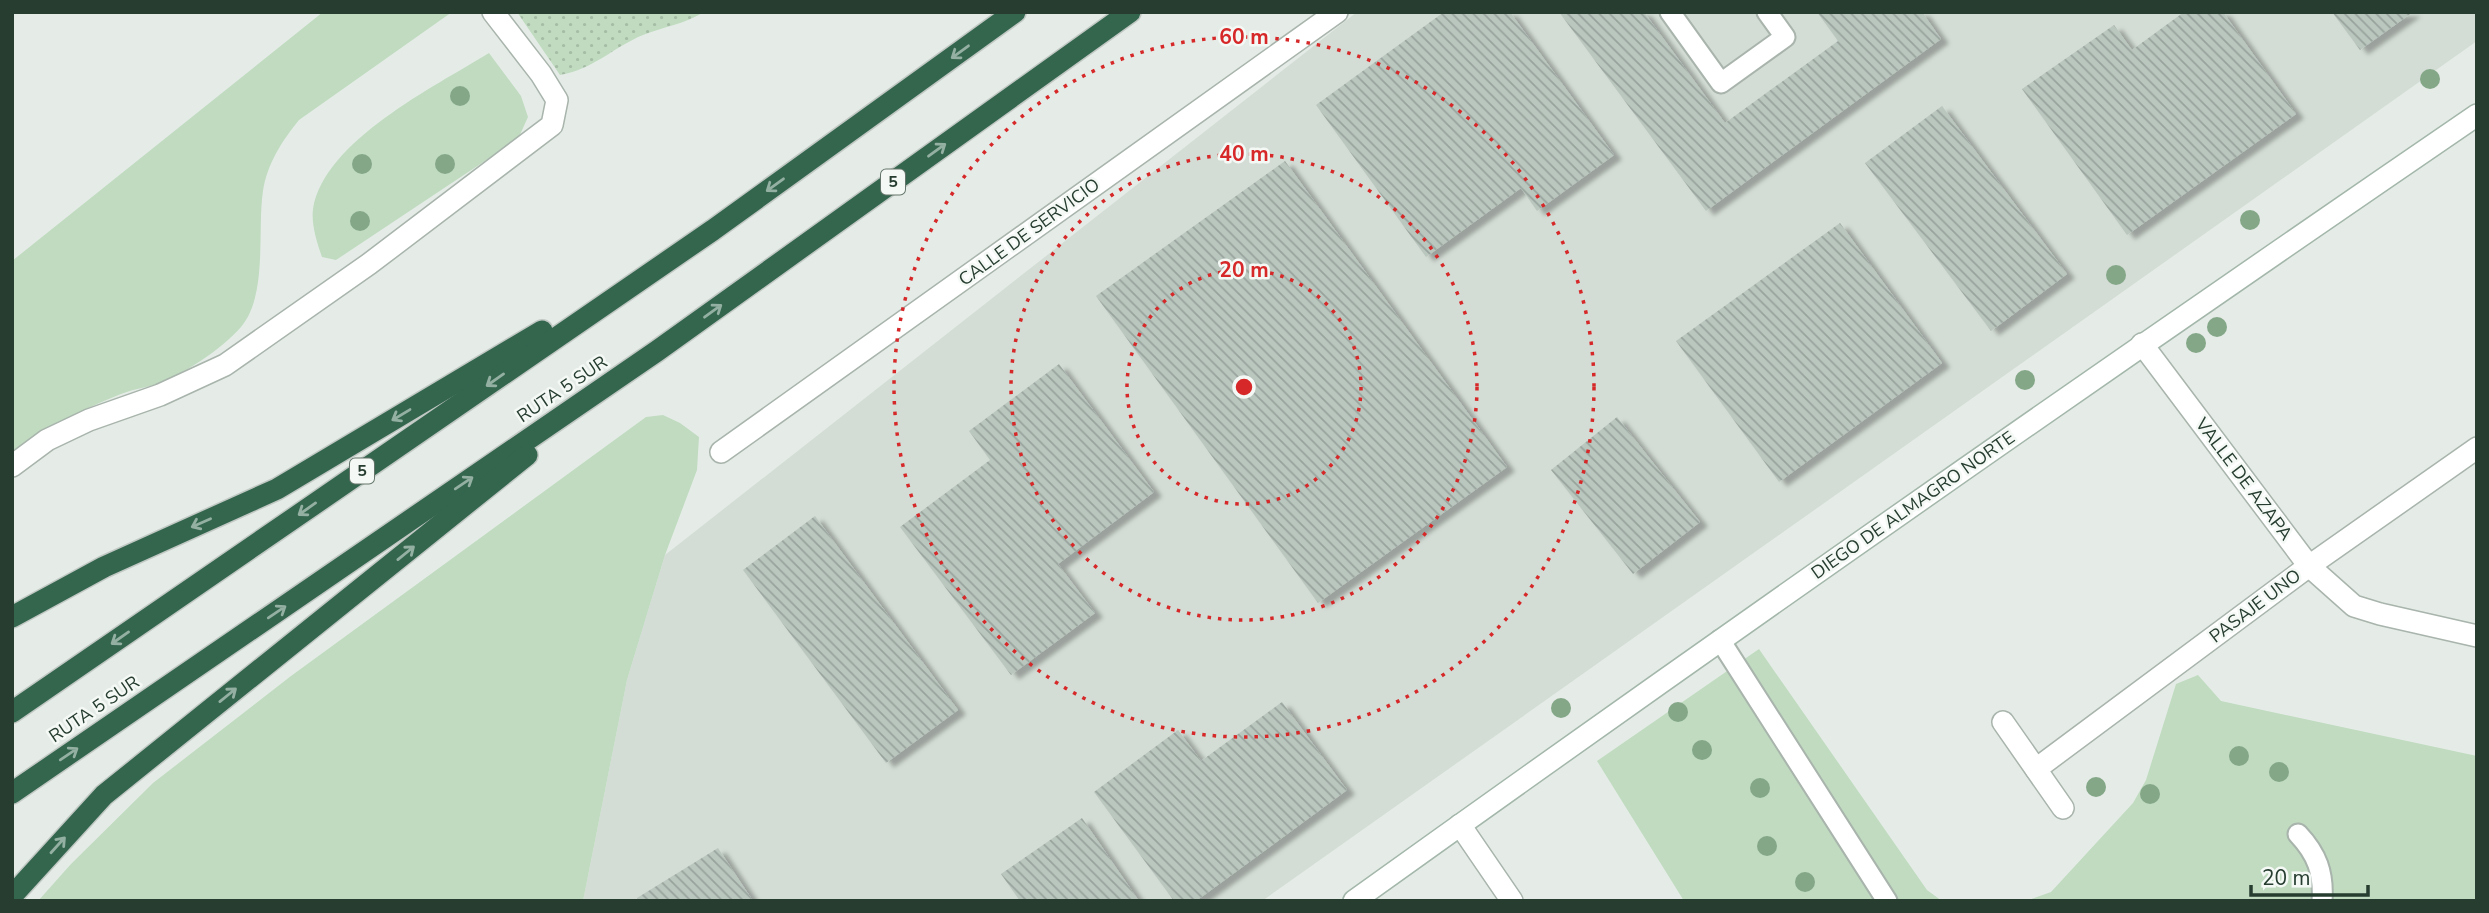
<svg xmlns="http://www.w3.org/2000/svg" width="2489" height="913" font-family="'Nunito Sans',sans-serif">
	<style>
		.built { fill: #d3dcd5 }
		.green { fill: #c0dbc0 }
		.park { fill: url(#park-dots) }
		.building { fill: url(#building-back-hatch); filter: url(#shadow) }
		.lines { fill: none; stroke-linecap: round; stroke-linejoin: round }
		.lane-casing { stroke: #a8b4ac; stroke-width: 23 }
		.street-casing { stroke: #a8b4ac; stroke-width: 24 }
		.secondary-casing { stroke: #a4b7ab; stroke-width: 24 }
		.highway-casing { stroke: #c2c9c5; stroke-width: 24 }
		.lane { stroke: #fff; stroke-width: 19 }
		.street { stroke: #fff; stroke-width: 21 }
		.secondary { stroke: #fff; stroke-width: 21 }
		.highway { stroke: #34664e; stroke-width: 21 }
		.tree { fill: #84a788 }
		.oneway { stroke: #94b0a2 }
		.ring { fill: none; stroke: #d62828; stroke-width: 3.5; stroke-dasharray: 3.5 7 }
		.labels { text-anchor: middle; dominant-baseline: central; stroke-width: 5; stroke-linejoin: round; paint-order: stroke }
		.shield { fill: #f5f9f6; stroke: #64756b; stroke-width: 2 }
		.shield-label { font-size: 16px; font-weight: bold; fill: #263d30 }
		.street-label { font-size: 18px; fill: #263d30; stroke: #f5f9f6 }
		.centre { fill: #d62828; stroke: #f5f9f6; stroke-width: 3.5 }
		.ring-label { font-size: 21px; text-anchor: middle; font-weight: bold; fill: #d62828; stroke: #f5f9f6; stroke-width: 5; stroke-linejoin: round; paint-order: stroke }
	</style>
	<defs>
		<pattern id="park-dots" width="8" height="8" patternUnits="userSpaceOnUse" patternTransform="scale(1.75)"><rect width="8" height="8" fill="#c0dbc0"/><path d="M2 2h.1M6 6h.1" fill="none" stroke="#a5bda5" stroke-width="1.8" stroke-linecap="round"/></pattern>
		<pattern id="building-back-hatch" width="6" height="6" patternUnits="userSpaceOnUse" patternTransform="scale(1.75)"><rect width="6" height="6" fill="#bac7bf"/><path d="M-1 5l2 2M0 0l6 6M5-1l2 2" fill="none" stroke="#97a39c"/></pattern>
		<filter id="shadow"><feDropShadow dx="8" dy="4.5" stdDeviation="2" flood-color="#0004"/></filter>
	</defs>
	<rect width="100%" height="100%" fill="#e5ece7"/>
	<polygon class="built" points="1357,12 2477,12 2477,41 1262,901 583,901 627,680 665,555"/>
	<g class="green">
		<path d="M323,12H452L299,120C282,141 267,164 263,191C257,230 268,295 241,327C223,348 183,375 157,384C144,388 129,390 116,396C79,411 45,428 12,451V261Z"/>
		<path d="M489,53L521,96L528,117L518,139L336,260L322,257C317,243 311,224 313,209C324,141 434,87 489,53Z"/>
		<polygon points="663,415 680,423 699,437 697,470 665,555 627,680 583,901 38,901 71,864 153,783 291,676 646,417"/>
		<polygon points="1759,649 1927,890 1942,901 1684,901 1597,761"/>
		<polygon points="2198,675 2221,701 2477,756 2477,901 2026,901 2051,892 2133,803 2146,780 2176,684"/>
	</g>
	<path class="park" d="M517,12H704C685,24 663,27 643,35C614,47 592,70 560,75Z"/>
	<g class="building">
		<polygon points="1444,12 1510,12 1614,155 1537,211 1521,188 1426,257 1316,105"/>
		<polygon points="1559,12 1644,12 1725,123 1838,41 1817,12 1922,12 1941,39 1706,211"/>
		<polygon points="2184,12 2223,12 2296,114 2127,235 2022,89 2114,25 2132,50"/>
		<polygon points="2332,12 2413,12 2360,50"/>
		<polygon points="1942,106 2067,274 1991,331 1865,163"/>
		<polygon points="1285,161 1507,467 1318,603 1096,296"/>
		<polygon points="1840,223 1942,363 1779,482 1676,341"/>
		<polygon points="1059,364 1154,492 1058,564 1095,613 1011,675 900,527 990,460 969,431"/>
		<polygon points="1617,417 1700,522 1633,574 1551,470"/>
		<polygon points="815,516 958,710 886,763 743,570"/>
		<polygon points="1282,702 1347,790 1196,901 1174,901 1094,792 1178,730 1201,761"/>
		<polygon points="1082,818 1139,901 1020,901 1001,874"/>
		<polygon points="718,848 753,901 639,901 637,898"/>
	</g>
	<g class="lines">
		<defs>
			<g id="lane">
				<polyline points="1670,12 1721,83 1785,37 1767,12"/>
				<polyline points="1720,640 1887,901"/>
				<path d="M2298,834C2317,854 2324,873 2322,901"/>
			</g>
			<g id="street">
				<polyline points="2142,344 2309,566 2354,606 2380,614 2477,636"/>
				<polyline points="721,452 1337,12"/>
				<polyline points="12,466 47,440 89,420 160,395 225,365 369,264 552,125 557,100 541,74 493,12"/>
				<polyline points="2003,722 2063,808"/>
				<polyline points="2036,769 2309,566 2477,448"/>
				<polyline points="1460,825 1512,901"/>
			</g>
			<path id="secondary" d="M1354,901C1725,635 2100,373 2477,115"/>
			<g id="highway">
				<polyline points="12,617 104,567 277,489 542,331"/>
				<polyline points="12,712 713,230 1015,12"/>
				<polyline points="12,793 657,351 1130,12"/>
				<polyline points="12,896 104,795 527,455"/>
			</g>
		</defs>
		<use href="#lane" class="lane-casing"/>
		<use href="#street" class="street-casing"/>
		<use href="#secondary" class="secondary-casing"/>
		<use href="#highway" class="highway-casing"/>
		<use href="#lane" class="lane"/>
		<use href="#street" class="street"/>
		<use href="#secondary" class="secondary"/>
		<use href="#highway" class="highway"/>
	</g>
	<g class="tree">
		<circle cx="2430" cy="79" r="10"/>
		<circle cx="460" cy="96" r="10"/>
		<circle cx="362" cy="164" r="10"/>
		<circle cx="445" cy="164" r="10"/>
		<circle cx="2250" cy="220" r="10"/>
		<circle cx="360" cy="221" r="10"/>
		<circle cx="2116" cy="275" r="10"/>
		<circle cx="2217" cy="327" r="10"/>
		<circle cx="2196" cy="343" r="10"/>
		<circle cx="2025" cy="380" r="10"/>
		<circle cx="1561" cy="708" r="10"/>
		<circle cx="1678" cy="712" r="10"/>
		<circle cx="1702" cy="750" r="10"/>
		<circle cx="2239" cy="756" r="10"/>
		<circle cx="2279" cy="772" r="10"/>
		<circle cx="2096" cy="787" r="10"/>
		<circle cx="1760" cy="788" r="10"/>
		<circle cx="2150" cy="794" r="10"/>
		<circle cx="1767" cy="846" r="10"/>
		<circle cx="1805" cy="882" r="10"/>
	</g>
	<defs><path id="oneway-shaft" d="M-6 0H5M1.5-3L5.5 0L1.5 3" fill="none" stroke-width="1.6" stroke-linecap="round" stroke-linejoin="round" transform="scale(1.75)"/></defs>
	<g class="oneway">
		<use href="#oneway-shaft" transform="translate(960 52) rotate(144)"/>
		<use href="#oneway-shaft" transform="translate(937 150) rotate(-36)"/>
		<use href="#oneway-shaft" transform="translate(775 185) rotate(144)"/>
		<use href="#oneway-shaft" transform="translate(713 311) rotate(-36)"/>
		<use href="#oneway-shaft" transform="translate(495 380) rotate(145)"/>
		<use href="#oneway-shaft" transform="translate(401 415) rotate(149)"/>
		<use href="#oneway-shaft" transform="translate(464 483) rotate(-34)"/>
		<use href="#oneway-shaft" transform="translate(307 509) rotate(145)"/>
		<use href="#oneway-shaft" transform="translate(201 523) rotate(156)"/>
		<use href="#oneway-shaft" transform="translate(406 553) rotate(-39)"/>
		<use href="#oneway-shaft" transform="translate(277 612) rotate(-34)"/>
		<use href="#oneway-shaft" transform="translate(120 638) rotate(145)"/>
		<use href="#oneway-shaft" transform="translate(228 695) rotate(-39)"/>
		<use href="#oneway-shaft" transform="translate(69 754) rotate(-34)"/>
		<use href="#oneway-shaft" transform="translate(58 845) rotate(-48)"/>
	</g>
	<g class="ring">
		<circle cx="1244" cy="387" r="117"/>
		<circle cx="1244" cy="387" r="233"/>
		<circle cx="1244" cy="387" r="350"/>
	</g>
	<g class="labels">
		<g class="shield">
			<rect x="881" y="169.5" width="24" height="25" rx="5"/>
			<rect x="350" y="458.5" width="24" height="25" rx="5"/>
		</g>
		<g class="shield-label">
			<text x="893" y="182">5</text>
			<text x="362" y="471">5</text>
		</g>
		<g class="street-label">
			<text transform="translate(1029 232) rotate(-36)">CALLE DE SERVICIO</text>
			<text transform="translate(562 389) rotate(-34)">RUTA 5 SUR</text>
			<text transform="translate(2244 479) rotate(53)">VALLE DE AZAPA</text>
			<text transform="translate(1913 505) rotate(-35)">DIEGO DE ALMAGRO NORTE</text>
			<text transform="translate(2255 606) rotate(-37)">PASAJE UNO</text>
			<text transform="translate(94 709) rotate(-34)">RUTA 5 SUR</text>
		</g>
	</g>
	<circle cx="1244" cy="387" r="10" class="centre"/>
	<g class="ring-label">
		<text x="1244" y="44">60 m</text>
		<text x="1244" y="161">40 m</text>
		<text x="1244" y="277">20 m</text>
	</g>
	<rect width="2489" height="913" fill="none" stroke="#263d30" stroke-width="28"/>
	<path d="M2251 885v10h117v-10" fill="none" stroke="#263d30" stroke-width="3.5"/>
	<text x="2262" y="885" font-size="21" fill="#263d30" stroke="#f5f9f6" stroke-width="5" paint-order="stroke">20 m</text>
</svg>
